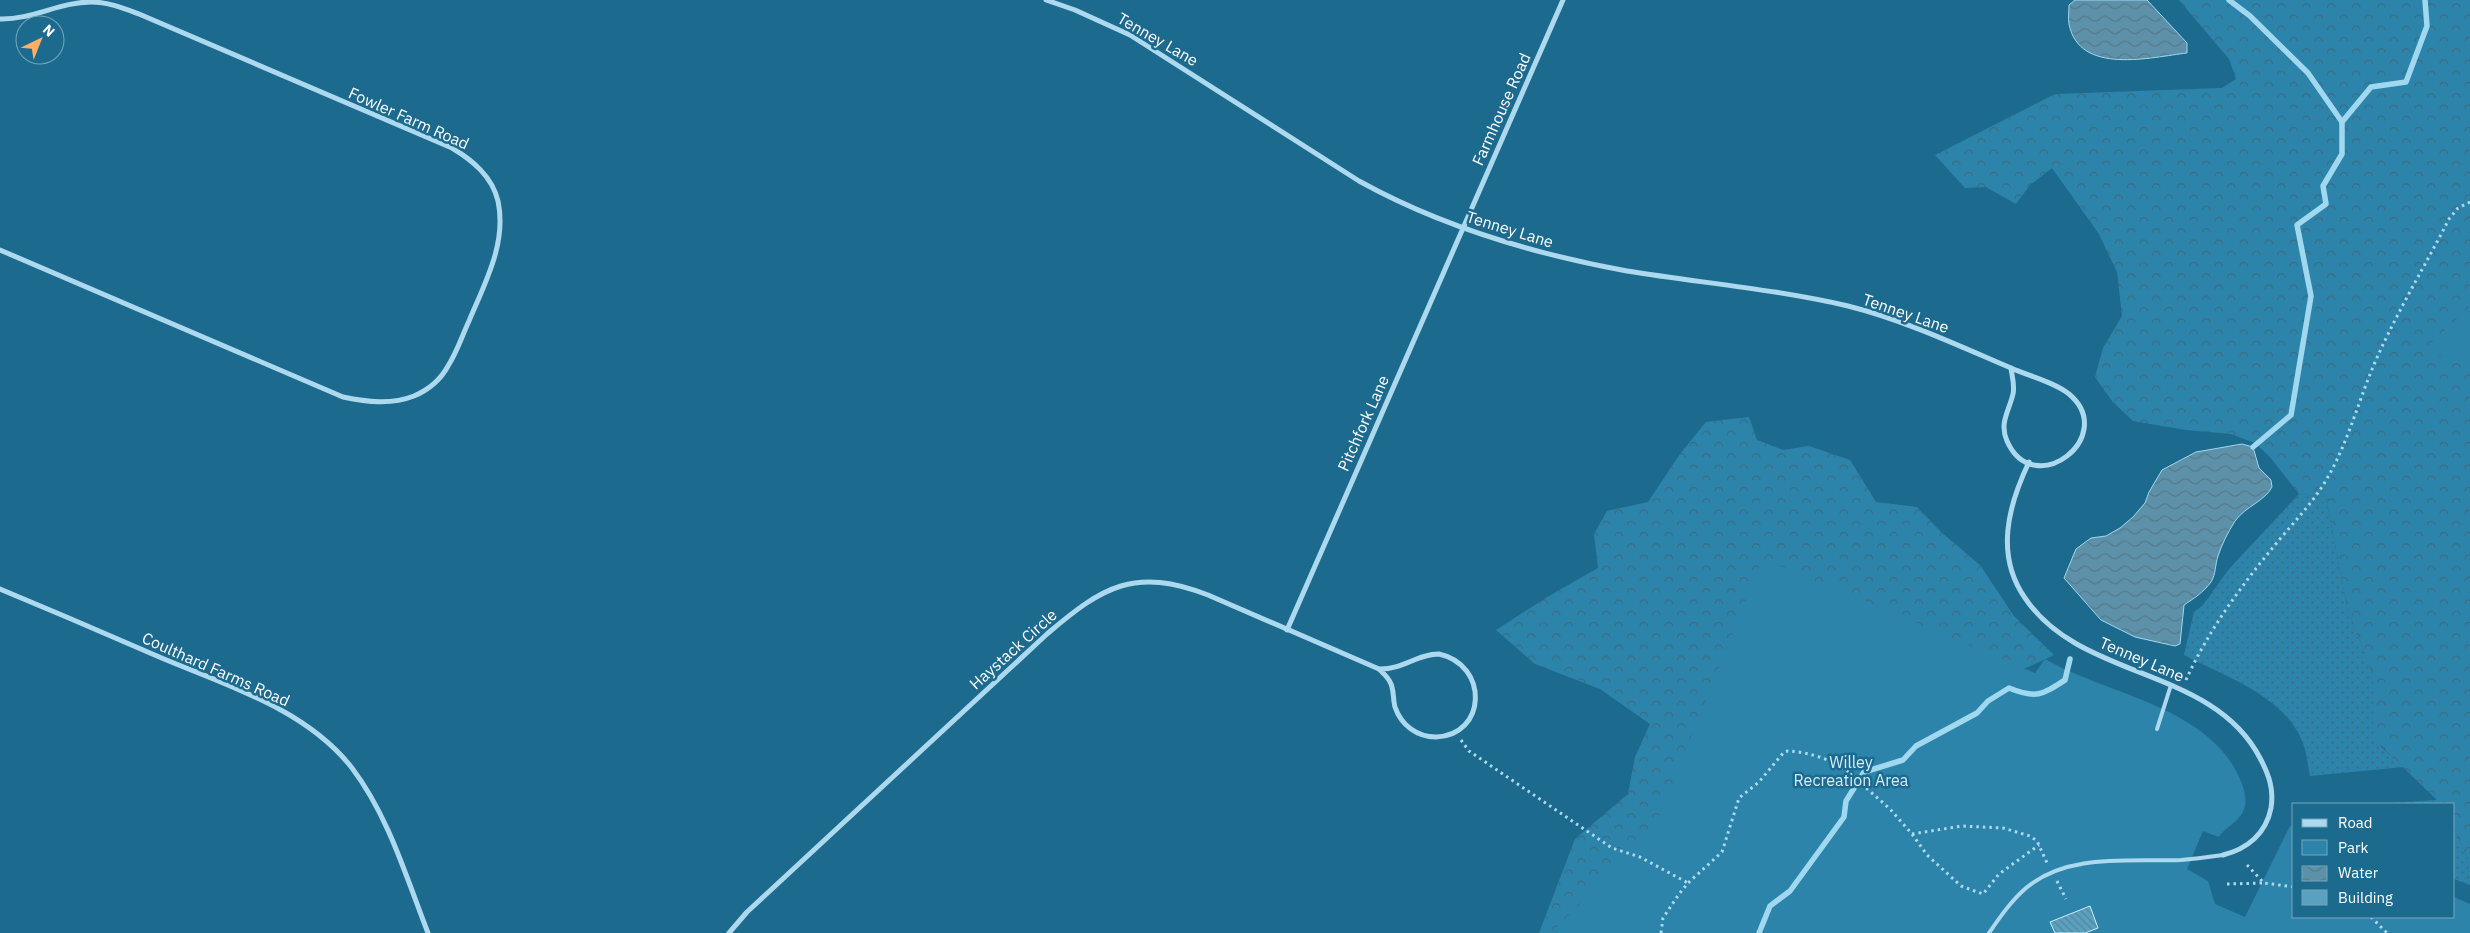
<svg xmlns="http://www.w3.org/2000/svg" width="2470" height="933" font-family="'IBM Plex Sans',sans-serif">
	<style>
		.grass { fill: url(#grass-dots) }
		.forest { fill: url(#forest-crowns) }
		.green { fill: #2d84ab }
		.water { fill: url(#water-waves); stroke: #9fd8ef }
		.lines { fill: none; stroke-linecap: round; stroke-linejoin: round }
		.stream { stroke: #9fd8ef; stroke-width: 5.5 }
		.building { fill: url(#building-back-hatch); stroke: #d2edfa }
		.path { stroke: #acd9ee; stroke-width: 3; stroke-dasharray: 2.5 4; stroke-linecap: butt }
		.lane { stroke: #acd9ee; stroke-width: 4 }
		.street { stroke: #acd9ee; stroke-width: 5 }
		.labels { text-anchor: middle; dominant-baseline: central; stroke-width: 5; stroke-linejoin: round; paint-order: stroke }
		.street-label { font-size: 16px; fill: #fff; stroke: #1d6a8f }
		.park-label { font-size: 16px; fill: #d2edfa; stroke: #1d6a8f }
	</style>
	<defs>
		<pattern id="grass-dots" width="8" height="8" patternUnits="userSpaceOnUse" patternTransform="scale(1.25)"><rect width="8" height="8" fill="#2d84ab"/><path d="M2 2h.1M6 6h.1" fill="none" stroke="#3b6b80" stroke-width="1.8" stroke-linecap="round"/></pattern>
		<pattern id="forest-crowns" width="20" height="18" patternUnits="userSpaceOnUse" patternTransform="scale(1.25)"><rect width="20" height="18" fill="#2d84ab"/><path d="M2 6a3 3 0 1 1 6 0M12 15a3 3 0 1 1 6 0" fill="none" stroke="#3b6b80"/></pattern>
		<pattern id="water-waves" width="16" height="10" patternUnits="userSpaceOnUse" patternTransform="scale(1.25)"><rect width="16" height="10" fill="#5d91aa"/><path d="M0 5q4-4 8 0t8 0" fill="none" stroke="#577989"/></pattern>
		<pattern id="building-back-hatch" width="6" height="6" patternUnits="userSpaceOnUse" patternTransform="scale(1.25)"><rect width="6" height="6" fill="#5aa0bf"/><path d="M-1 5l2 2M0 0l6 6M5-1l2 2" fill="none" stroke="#56879c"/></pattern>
	</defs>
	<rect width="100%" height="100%" fill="#1d6a8f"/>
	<g class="grass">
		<path d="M2299,494L2326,497L2347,607L2373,675V732L2382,748L2404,767L2310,776C2308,766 2307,756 2304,746C2288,697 2226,677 2184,655L2194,612L2203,605L2229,569Z"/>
		<polygon points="2438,800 2441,804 2373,804"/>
		<polygon points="2454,828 2470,863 2470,885 2454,879"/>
	</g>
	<g class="forest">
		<polygon points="2179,0 2470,0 2470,863 2454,828 2454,804 2441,804 2377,742 2373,732 2373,675 2347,607 2326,497 2299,494 2270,457 2255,443 2231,434 2186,430 2133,421 2112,401 2095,377 2103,348 2122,316 2117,272 2099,234 2052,168 2030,185 2016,204 1986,187 1965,188 1935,155 2055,94 2222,88 2236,79 2229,59"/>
		<polygon points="1749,417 1757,440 1783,450 1809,446 1850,460 1876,502 1917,507 1941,532 1980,565 2014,616 2054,655 2026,668 1992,676 1716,933 1539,933 1575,839 1628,794 1635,757 1650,724 1600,689 1535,664 1496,630 1549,596 1598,568 1594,534 1607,511 1648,502 1680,454 1706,422"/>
	</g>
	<g class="green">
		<polygon points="2470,306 2470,366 2425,349"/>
		<path d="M1763,559L2035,673L2045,659C2106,694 2204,706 2237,773C2242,783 2247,794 2245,806C2241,822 2227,825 2219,837L2203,831L2187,869L2208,881L2215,904L2245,917L2290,826L2294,827V917H2454V897L2470,904V933H1551L1653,831Z"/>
	</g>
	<g class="water">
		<path d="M2075,0H2147L2187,43V53C2152,57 2079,76 2069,24C2068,19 2069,11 2069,5Z"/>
		<path d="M2242,444L2253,447L2259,468L2271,480L2272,487C2265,501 2246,506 2235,521C2228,532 2222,544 2218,556C2215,565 2216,574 2211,582C2204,592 2193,599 2184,605L2180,644L2175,646L2135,637L2101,620L2064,578L2076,549L2091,538L2106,536L2120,528L2133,517L2145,503L2149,492L2162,470L2196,452Z"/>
	</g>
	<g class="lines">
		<g class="stream">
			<polyline points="2229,0 2250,16 2308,73 2342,122"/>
			<polyline points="2253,447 2291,415 2311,296 2297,225 2326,204 2323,186 2342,154 2342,122 2371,87 2406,82 2427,26 2425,0"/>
			<path d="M1759,933L1770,906L1790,891L1844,817L1846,801L1864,772L1903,760L1916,746L1977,713L1988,701L2009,688C2036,699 2042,695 2065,680L2070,659"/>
		</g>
	</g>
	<polygon class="building" points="2090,906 2098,928 2085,933 2055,933 2050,922"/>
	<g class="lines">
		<g class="path">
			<path d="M2186,680C2208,631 2241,586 2275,545C2292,524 2311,505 2325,482C2348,444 2358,401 2376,360C2397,312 2425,266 2449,219L2458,208L2470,202"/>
			<polyline points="1461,740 1469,751 1612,848 1640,857 1688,883"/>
			<polyline points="1912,834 1962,826 2003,828 2030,836 2037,841 2048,865"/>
			<polyline points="2247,865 2264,883 2294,887"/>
			<polyline points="2057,881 2066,899"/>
			<polyline points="2227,884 2264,883"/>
			<polyline points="2371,917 2387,933"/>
			<path d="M1661,933L1663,918L1679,894L1688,883L1722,852L1739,798L1759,782L1784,752L1788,751C1807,752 1832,759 1847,771L1890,809L1912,834L1927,855L1961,886L1983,894L1999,874L2039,845"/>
		</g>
		<g class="lane">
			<polyline points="2157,729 2171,685"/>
			<path d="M1989,933C2000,917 2011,901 2026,888C2068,853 2129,862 2181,860C2195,859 2209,857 2223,855"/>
		</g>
		<g class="street">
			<path d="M1046,0L1075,10L1130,35L1359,181C1442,227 1534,254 1627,271C1701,283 1775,289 1848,306C1904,320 1957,345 2011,368"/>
			<path d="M0,19C31,20 60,2 91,2C108,2 123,8 139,14L452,148C472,160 492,176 498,201C507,243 485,283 469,321C462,336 457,352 448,366C441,379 428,390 414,396C391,405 367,402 343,397L0,250"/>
			<path d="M2011,368C2029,376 2054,382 2069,394C2119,436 2034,502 2007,441C1999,423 2009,411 2013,394C2015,385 2012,377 2011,368Z"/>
			<path d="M2029,462C2008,506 1995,555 2025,598C2081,681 2212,666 2260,758C2269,775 2274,789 2271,808C2266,834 2247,849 2223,855"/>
			<path d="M0,589C55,612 109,635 164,659C229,686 307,710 352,768C389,817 406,877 428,933"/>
			<polyline points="1287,630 1563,0"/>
			<path d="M1439,654C1489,665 1487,735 1436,737C1417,737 1401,725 1395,707C1393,700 1394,691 1391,684C1389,678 1384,674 1379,669C1402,670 1417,654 1439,654Z"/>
			<path d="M729,933L747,912L1047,634C1103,586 1135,567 1208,595L1379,669"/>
		</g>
	</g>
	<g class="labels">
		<g class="street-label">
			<text transform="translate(1158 39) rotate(30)">Tenney Lane</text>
			<text transform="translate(1501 109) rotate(-66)">Farmhouse Road</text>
			<text transform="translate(409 118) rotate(24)">Fowler Farm Road</text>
			<text transform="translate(1510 229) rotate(17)">Tenney Lane</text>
			<text transform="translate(1906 313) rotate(19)">Tenney Lane</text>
			<text transform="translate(1363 423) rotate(-66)">Pitchfork Lane</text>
			<text transform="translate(1013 649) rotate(-42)">Haystack Circle</text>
			<text transform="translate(2142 659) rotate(23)">Tenney Lane</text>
			<text transform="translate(216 669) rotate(24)">Coulthard Farms Road</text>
		</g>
		<g class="park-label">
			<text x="1851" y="762">Willey<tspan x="1851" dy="18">Recreation Area</tspan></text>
		</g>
	</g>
	<rect x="2292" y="803" width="162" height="115" fill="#1d6a8f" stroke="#77a6bc"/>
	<rect x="2302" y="819" width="25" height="8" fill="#acd9ee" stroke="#77a6bc"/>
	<text x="2338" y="828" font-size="15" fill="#ffffff">Road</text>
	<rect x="2302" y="840" width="25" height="15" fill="#2d84ab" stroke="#77a6bc"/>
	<text x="2338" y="853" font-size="15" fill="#ffffff">Park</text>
	<rect x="2302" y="866" width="25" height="15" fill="url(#water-waves)" stroke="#77a6bc"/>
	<text x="2338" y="878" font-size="15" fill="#ffffff">Water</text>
	<rect x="2302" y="890" width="25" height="15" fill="#5aa0bf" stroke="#77a6bc"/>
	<text x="2338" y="903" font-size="15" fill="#ffffff">Building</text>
	<g transform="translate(40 40) rotate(43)"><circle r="24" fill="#1d6a8f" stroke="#77a6bc"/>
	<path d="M0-4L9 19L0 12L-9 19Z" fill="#fdaf6a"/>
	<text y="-8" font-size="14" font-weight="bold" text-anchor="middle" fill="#ffffff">N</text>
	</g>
</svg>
